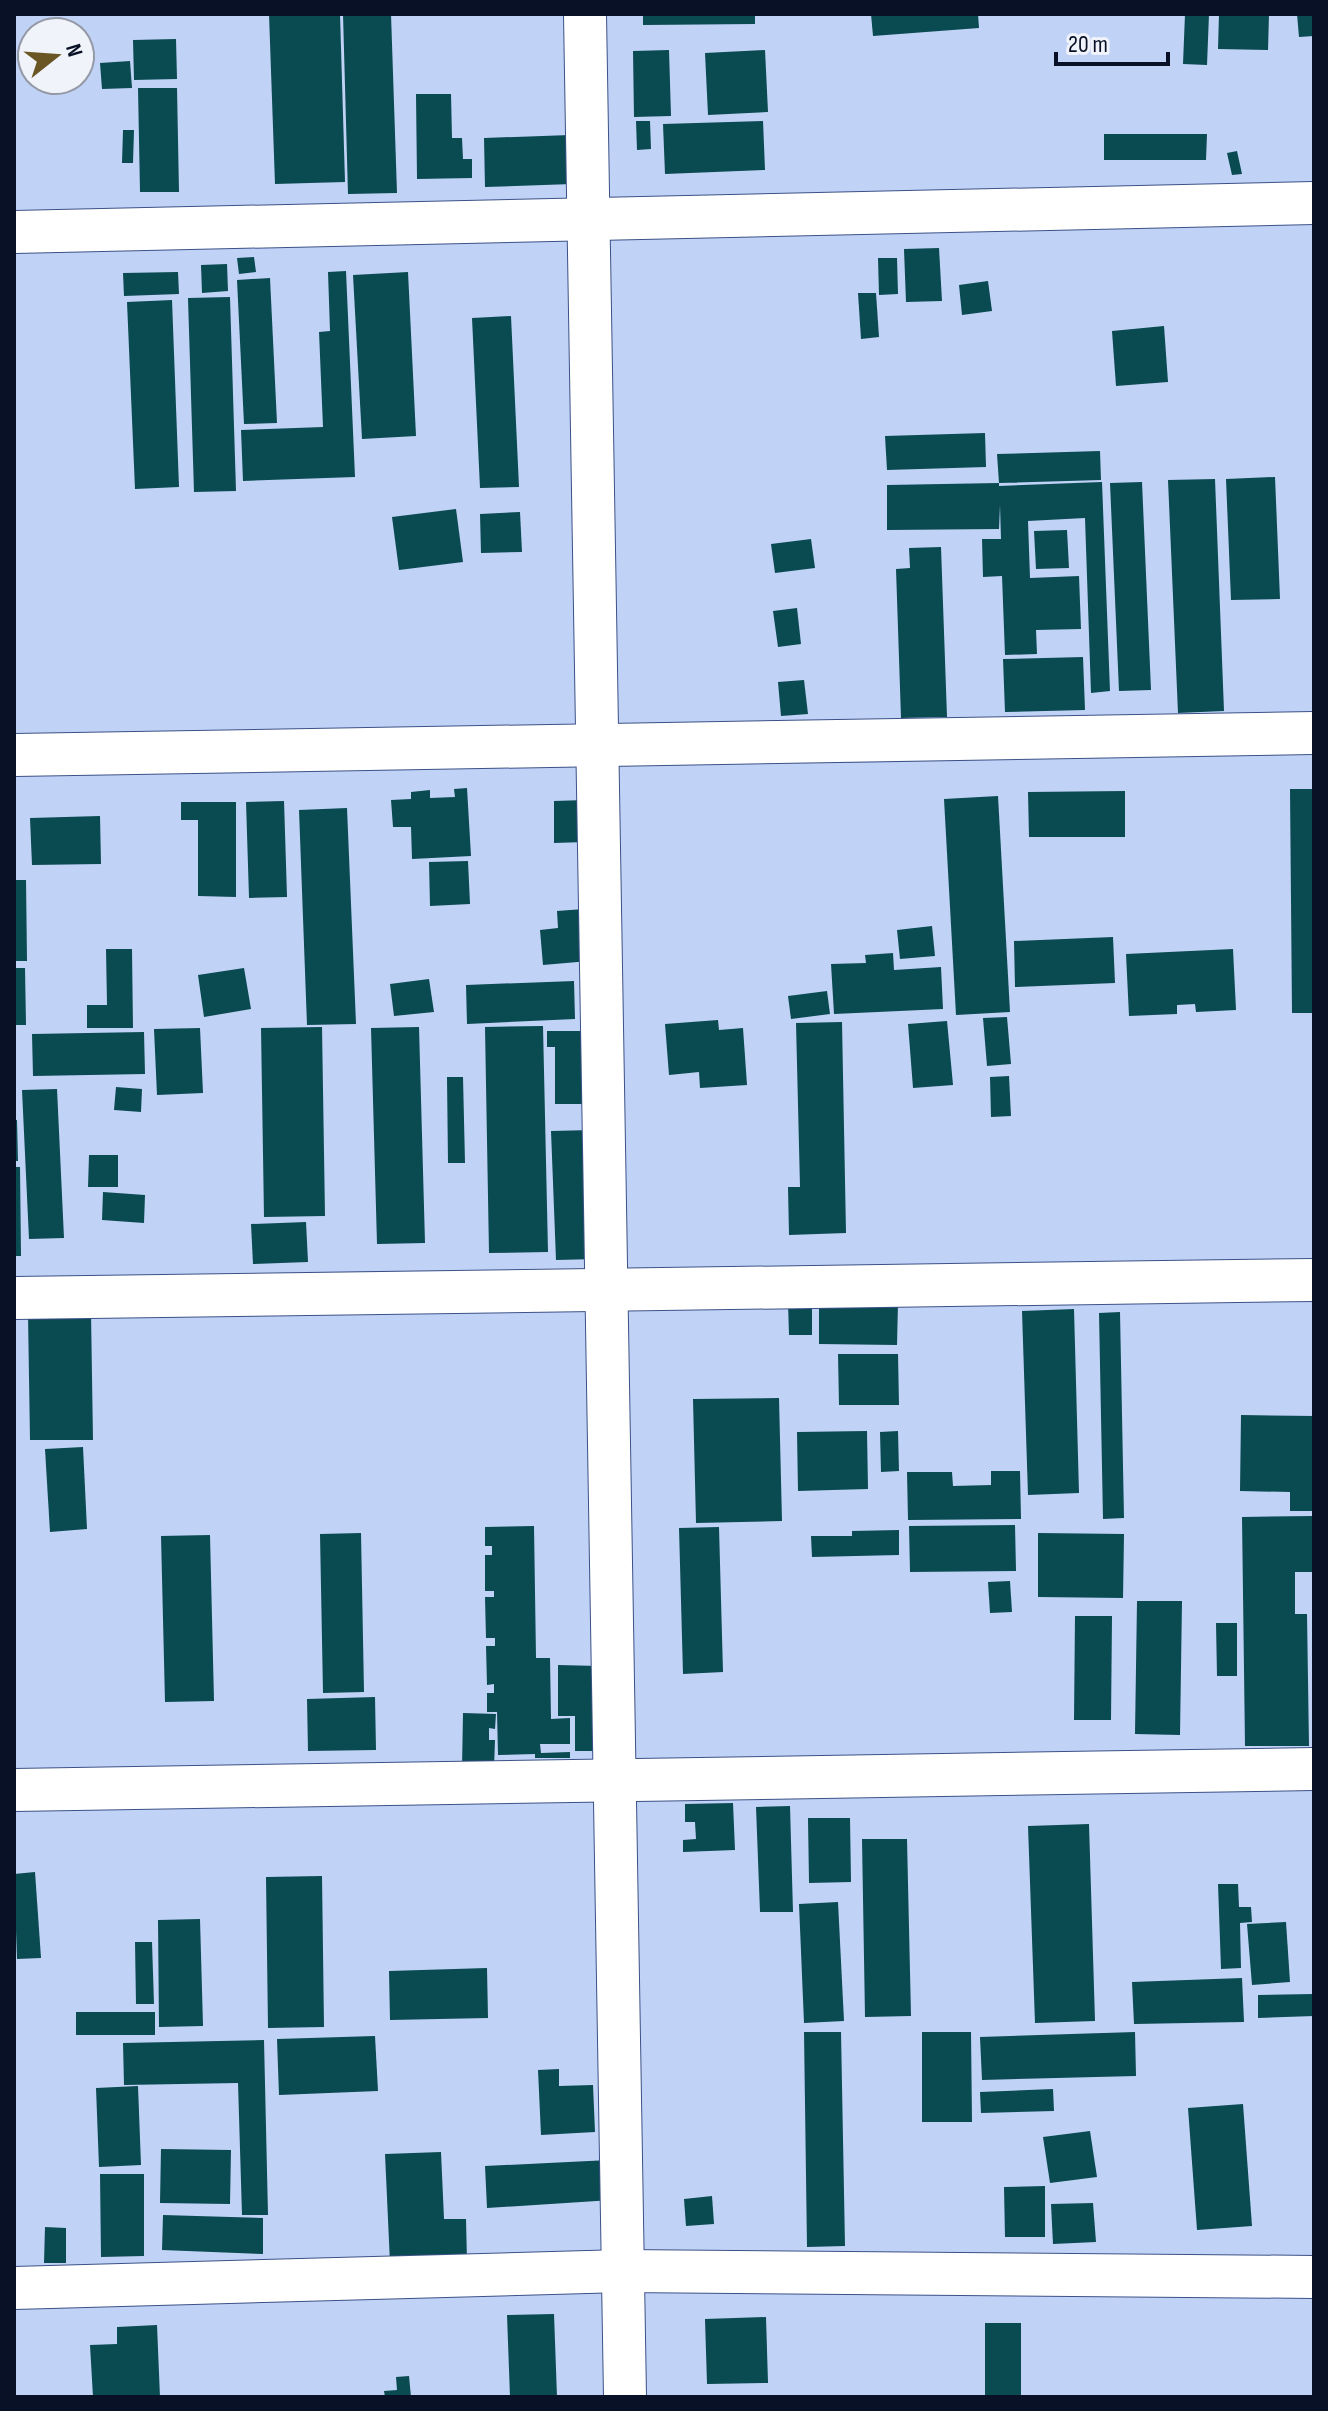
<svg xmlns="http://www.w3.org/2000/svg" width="1328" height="2411" font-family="'Sofia Sans Condensed',sans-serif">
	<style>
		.building { fill: #0a4a51 }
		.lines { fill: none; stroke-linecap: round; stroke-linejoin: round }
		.minor-casing { stroke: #3c5286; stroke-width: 44 }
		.minor { stroke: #fff; stroke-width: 42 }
	</style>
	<rect width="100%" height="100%" fill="#c1d2f7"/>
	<g class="building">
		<polygon points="269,14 340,14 345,182 275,184"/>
		<polygon points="343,14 391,14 397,193 348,194"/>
		<polygon points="643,14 755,14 755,24 643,25"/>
		<polygon points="871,14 978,14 979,28 873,36"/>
		<polygon points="1185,14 1209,14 1207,65 1183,64"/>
		<polygon points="1219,14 1269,14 1268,50 1218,49"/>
		<polygon points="1297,14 1314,14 1314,36 1299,37"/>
		<polygon points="176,39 177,79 134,80 133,40"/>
		<polygon points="669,50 671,116 634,117 633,51"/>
		<polygon points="765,50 768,112 708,115 705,53"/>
		<polygon points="130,61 132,88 102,89 100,63"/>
		<polygon points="138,88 177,88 179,192 140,192"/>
		<polygon points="416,94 451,94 452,138 462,138 463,159 472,159 472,178 417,179"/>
		<polygon points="636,121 650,121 651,149 637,150"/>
		<polygon points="763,121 765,170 665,174 663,124"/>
		<polygon points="123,130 134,130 133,163 122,163"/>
		<polygon points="1104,134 1207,134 1206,160 1104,160"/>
		<polygon points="570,135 572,184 485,187 484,138"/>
		<polygon points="1237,151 1242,174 1232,175 1227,153"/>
		<polygon points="939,248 942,301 906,302 904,249"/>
		<polygon points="254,257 256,272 239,274 237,258"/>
		<polygon points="878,258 897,258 898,294 879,295"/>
		<polygon points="227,264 228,291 202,293 201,265"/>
		<polygon points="346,271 355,477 243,481 241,430 323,427 319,332 330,331 328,272"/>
		<polygon points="178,272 179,294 124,296 123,273"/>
		<polygon points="408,272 416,436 362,439 353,275"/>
		<polygon points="270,278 277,423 244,424 237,280"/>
		<polygon points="988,281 992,311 962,315 959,285"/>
		<polygon points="858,293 876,293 879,337 861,339"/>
		<polygon points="230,297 236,491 194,492 188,298"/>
		<polygon points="172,300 179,487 135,489 127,302"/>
		<polygon points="511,316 519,487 480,488 472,318"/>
		<polygon points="1164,326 1168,382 1116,386 1112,331"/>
		<polygon points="985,433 986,467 887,470 885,436"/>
		<polygon points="1100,451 1101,480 999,483 999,486 1102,482 1110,691 1091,693 1085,518 1028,521 1030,578 1079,576 1081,629 1036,630 1037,654 1005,655 1002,576 983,577 982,539 1001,539 1000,505 999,529 887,530 887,485 999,483 997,454"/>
		<polygon points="1275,477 1280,599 1231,600 1226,479"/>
		<polygon points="1215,479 1224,711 1178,713 1168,480"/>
		<polygon points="1142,482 1151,690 1119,691 1110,483"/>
		<polygon points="456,509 463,562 399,570 392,517"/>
		<polygon points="520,512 522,552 481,553 480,514"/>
		<polygon points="1067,530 1069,568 1036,569 1034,531"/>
		<polygon points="811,539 815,568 775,573 771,544"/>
		<polygon points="941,547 947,717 901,718 896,569 910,568 909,548"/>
		<polygon points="797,608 801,644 778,647 773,611"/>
		<polygon points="1083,657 1085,710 1005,712 1003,659"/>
		<polygon points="804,680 808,714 781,716 778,682"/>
		<polygon points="467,788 471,856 412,859 411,827 393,827 391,800 411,799 411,792 430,790 430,798 455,797 454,789"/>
		<polygon points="1290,789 1314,789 1314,1013 1292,1013"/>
		<polygon points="1125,791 1125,837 1029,837 1028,792"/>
		<polygon points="998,796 1010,1012 956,1015 944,799"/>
		<polygon points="585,800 585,842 554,843 554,801"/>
		<polygon points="284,801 287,897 249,898 246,802"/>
		<polygon points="181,802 236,802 236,897 198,896 198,820 181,820"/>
		<polygon points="347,808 356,1024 307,1025 299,810"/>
		<polygon points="100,816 101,864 32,865 30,818"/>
		<polygon points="468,861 470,904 430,906 429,862"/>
		<polygon points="14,880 26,880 27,961 14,961"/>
		<polygon points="584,909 589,961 543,965 540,930 558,928 557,911"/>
		<polygon points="932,926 935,956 900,959 897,930"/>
		<polygon points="1113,937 1115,983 1015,987 1014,941"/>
		<polygon points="106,949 132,949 133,1028 87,1028 87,1005 107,1005"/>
		<polygon points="1233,949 1236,1010 1196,1012 1195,1004 1177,1005 1177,1014 1129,1016 1126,954"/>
		<polygon points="893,953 894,970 941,967 943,1009 834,1014 831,964 866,963 865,955"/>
		<polygon points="14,968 25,968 26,1025 14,1025"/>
		<polygon points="244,968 251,1009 204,1017 198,975"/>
		<polygon points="429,979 434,1012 394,1016 390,984"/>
		<polygon points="574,981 575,1019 467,1024 466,985"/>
		<polygon points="827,991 830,1014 791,1019 788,996"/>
		<polygon points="1007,1017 1011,1064 987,1066 983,1018"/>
		<polygon points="718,1020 719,1030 743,1028 747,1085 700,1088 699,1072 669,1075 665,1024"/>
		<polygon points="947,1021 953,1085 913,1088 908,1024"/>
		<polygon points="842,1022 846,1233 789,1235 788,1187 800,1187 796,1023"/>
		<polygon points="543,1026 548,1252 489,1253 485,1027"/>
		<polygon points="322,1027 325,1216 264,1217 261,1028"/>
		<polygon points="419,1027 425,1243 377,1244 371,1028"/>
		<polygon points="200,1028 203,1093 157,1095 154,1029"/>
		<polygon points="547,1031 590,1031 590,1104 555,1104 555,1047 547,1047"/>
		<polygon points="144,1032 145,1074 33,1076 32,1034"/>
		<polygon points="1009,1076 1011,1116 991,1117 990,1077"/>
		<polygon points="447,1077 463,1077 465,1163 448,1163"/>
		<polygon points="116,1087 142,1089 141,1112 114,1110"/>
		<polygon points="57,1089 64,1238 29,1239 22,1090"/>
		<polygon points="14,1120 17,1120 18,1161 14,1161"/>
		<polygon points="592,1130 597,1259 556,1260 551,1131"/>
		<polygon points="89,1155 118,1155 118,1187 88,1187"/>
		<polygon points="14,1167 20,1167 21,1256 14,1256"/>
		<polygon points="103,1192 145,1195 144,1223 102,1220"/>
		<polygon points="306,1222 308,1262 253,1264 251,1224"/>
		<polygon points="819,1302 898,1303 897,1345 819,1344"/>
		<polygon points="788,1303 812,1303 812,1335 789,1335"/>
		<polygon points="1074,1309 1079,1493 1028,1495 1022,1311"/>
		<polygon points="1120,1312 1124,1518 1103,1519 1099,1313"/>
		<polygon points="91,1313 93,1440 30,1440 28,1314"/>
		<polygon points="838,1354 898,1354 899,1405 839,1405"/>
		<polygon points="779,1398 782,1521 696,1523 693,1399"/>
		<polygon points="1241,1415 1314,1416 1314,1511 1290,1511 1290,1492 1240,1491"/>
		<polygon points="867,1431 868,1489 798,1491 797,1432"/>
		<polygon points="898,1431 899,1471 881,1472 880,1432"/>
		<polygon points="83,1447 87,1529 50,1532 45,1449"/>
		<polygon points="991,1471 1020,1471 1021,1519 908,1520 907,1472 952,1472 953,1486 991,1485"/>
		<polygon points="1314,1516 1314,1572 1295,1572 1295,1614 1307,1614 1309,1746 1245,1746 1242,1517"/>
		<polygon points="1015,1525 1016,1571 910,1572 909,1526"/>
		<polygon points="534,1526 536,1658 550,1658 551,1719 570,1718 570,1744 540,1744 541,1753 570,1752 570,1758 535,1758 535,1754 498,1755 497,1712 487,1712 487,1693 494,1693 494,1684 487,1685 486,1646 495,1646 495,1638 486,1638 485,1597 494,1597 494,1591 485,1591 485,1555 492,1555 492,1546 485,1546 485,1527"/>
		<polygon points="719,1527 723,1672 683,1674 679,1528"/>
		<polygon points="899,1530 899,1555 812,1557 811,1536 852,1536 852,1531"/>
		<polygon points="361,1533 364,1692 323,1693 320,1534"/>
		<polygon points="1038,1533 1124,1534 1123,1598 1038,1597"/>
		<polygon points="210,1535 214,1701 165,1702 161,1536"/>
		<polygon points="1010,1581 1012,1612 990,1613 988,1582"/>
		<polygon points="1137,1601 1182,1601 1180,1735 1135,1734"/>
		<polygon points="1075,1616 1112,1616 1111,1720 1074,1720"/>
		<polygon points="1216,1623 1237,1623 1237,1676 1217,1676"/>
		<polygon points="558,1665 599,1666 600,1751 575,1751 575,1716 558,1716"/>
		<polygon points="375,1697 376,1750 308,1751 307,1699"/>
		<polygon points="463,1713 496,1714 495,1729 489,1728 489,1740 495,1740 494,1768 462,1768"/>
		<polygon points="733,1803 735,1850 683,1852 683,1840 696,1839 695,1822 685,1822 685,1804"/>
		<polygon points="790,1806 793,1912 760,1912 756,1807"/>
		<polygon points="808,1818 850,1818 851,1882 809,1883"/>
		<polygon points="1089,1824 1095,2021 1035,2023 1028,1826"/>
		<polygon points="862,1839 907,1839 911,2016 865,2017"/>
		<polygon points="35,1872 41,1958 17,1959 14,1874"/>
		<polygon points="322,1876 324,2027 268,2028 266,1877"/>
		<polygon points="1218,1884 1238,1884 1239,1907 1251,1907 1252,1922 1240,1923 1241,1968 1221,1969"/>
		<polygon points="838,1902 844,2021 804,2023 799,1904"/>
		<polygon points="200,1919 203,2026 159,2027 158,1920"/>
		<polygon points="1286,1922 1290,1982 1252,1985 1247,1924"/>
		<polygon points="135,1942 152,1942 154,2004 136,2004"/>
		<polygon points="487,1968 488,2018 390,2020 389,1971"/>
		<polygon points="1242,1978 1244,2022 1134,2024 1132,1982"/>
		<polygon points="1314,1994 1314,2016 1258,2018 1258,1995"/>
		<rect x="76" y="2012" width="79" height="23"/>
		<polygon points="804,2032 841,2032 845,2246 807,2247"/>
		<polygon points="922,2032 971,2032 972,2122 922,2122"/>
		<polygon points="1135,2032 1136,2076 982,2080 980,2037"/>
		<polygon points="375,2036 378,2091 279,2095 277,2039"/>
		<polygon points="264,2040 268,2215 242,2215 238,2083 124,2085 123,2043"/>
		<polygon points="559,2069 559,2086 593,2085 595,2132 541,2135 538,2070"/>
		<polygon points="138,2086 141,2165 99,2167 96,2088"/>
		<polygon points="1053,2089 1054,2111 981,2113 980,2092"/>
		<polygon points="1243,2104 1252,2226 1197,2230 1188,2108"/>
		<polygon points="1090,2131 1097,2177 1050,2183 1043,2137"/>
		<polygon points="161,2149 231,2150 230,2204 160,2203"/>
		<polygon points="441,2152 444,2219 466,2219 467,2261 390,2263 385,2154"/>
		<polygon points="609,2160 612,2200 487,2208 485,2166"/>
		<polygon points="100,2174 144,2174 144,2256 101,2257"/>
		<polygon points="1045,2186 1045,2237 1005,2237 1004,2187"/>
		<polygon points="712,2196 714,2224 686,2226 684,2199"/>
		<polygon points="1093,2203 1096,2242 1053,2244 1051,2204"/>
		<polygon points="163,2215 263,2218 263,2254 162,2250"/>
		<polygon points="45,2227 66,2228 66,2263 44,2263"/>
		<polygon points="554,2314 557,2397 510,2397 507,2315"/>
		<polygon points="766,2317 768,2383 707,2384 705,2319"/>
		<rect x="985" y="2323" width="36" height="74"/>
		<polygon points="157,2325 160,2397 93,2397 90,2345 117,2344 117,2327"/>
		<polygon points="409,2376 411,2397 385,2397 384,2391 397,2390 396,2377"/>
	</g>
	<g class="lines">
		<defs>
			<g id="minor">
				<polyline points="585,14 625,2397"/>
				<polyline points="14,232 1314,203"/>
				<polyline points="14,755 1314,733"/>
				<polyline points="14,1298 1314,1280"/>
				<polyline points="14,1790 1314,1769"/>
				<polyline points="14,2288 623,2271 1314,2277"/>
			</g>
		</defs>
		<use href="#minor" class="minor-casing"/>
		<use href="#minor" class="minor"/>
	</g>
	<rect width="1328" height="2411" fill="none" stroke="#091127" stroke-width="32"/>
	<g transform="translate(56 56) rotate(73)"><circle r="38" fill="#f0f3f9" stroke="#9499a5" stroke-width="2"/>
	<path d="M0-6L14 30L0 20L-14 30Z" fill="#6a5524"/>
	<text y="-12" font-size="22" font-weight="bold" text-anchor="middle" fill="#091127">N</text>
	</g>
	<path d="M1056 52v12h112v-12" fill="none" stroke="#091127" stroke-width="4"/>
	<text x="1068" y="52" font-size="24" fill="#091127" stroke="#f0f3f9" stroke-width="6" paint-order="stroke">20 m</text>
</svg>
